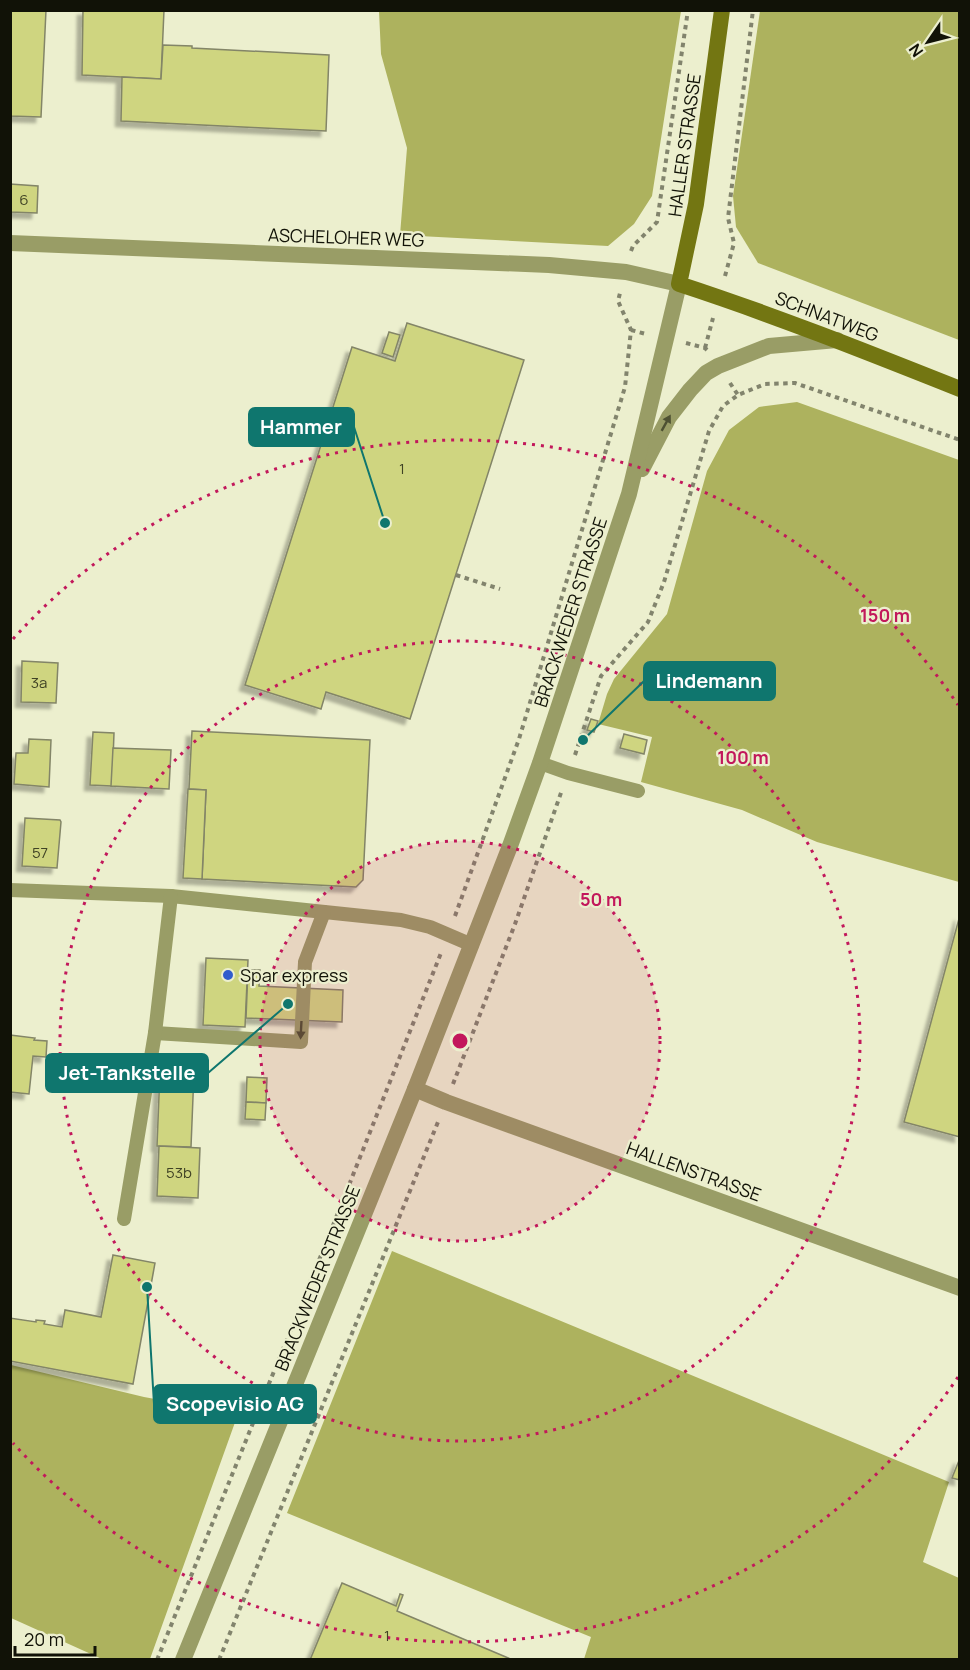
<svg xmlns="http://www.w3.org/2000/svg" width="970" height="1670" font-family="Manrope,sans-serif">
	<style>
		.forest { fill: #adb25e }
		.building { fill: #cfd580; stroke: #838567; stroke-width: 1.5; filter: url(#shadow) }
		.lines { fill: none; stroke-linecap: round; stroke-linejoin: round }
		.path { stroke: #82846d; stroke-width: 4; stroke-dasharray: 4.5 4.5; stroke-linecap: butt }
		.service { stroke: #999d66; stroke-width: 14 }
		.minor { stroke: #999d66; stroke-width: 16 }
		.tertiary { stroke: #999d66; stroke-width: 16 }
		.secondary { stroke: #737612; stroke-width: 16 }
		.oneway { fill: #4e5132 }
		.ring { fill: none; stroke: #c2185b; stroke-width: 3; stroke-dasharray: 3 6 }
		.poi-dot { fill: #315dcd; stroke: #ecefce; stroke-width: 2 }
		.labels { text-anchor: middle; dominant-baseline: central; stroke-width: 4.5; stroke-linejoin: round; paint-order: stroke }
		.number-label { font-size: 15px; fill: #404325 }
		.street-label { font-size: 18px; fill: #111207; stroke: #ecefce }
		.poi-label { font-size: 18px; fill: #111207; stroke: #ecefce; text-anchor: start }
		.centre { fill: #c2185b; stroke: #ecefce; stroke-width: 3 }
		.ring-label { font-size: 18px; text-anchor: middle; font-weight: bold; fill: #c2185b; stroke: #ecefce; stroke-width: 4.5; stroke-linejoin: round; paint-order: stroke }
		.leader { fill: none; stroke: #0f766e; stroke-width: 2 }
		.callout-dot { fill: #0f766e; stroke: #ecefce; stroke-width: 2 }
		.callout { fill: #0f766e; stroke: #0f766e; stroke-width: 2 }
		.callout-label { font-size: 20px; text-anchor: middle; font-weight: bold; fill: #fff }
	</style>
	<defs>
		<filter id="shadow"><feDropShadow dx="-5.5" dy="5.5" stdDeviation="1.5" flood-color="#0004"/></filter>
	</defs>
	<rect width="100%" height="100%" fill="#ecefce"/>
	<g class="forest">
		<polygon points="379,11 681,11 652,196 634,224 608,246 400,235 407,148 381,54"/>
		<polygon points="760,11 959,11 959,340 758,263 736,227 733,196"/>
		<polygon points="797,402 959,460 959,882 817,842 742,810 641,782 652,737 598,724 607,694 614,679 667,614 707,471 729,430 759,407"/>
		<polygon points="392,1251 949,1482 923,1562 959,1578 959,1659 584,1659 591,1637 287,1513"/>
		<polygon points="11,1365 144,1397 238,1414 150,1659 102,1659 11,1618"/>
	</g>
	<g class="building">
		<polygon points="10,10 46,10 41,117 10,116"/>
		<polygon points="83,10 164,10 161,79 82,75"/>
		<polygon points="163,45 192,46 192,48 329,55 326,131 121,121 122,77 161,79"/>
		<polygon points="10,184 38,186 37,213 10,212"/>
		<polygon points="407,323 524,360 410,719 326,692 321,709 245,685 352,347 395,361"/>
		<polygon points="389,332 400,335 393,357 382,353"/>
		<polygon points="22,661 58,663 56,703 21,702"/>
		<polygon points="591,719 598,721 594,732 587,730"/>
		<polygon points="192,731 370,740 363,880 356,887 202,879 206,790 189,789"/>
		<polygon points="93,732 114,733 112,786 90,785"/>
		<polygon points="624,734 647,740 644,754 620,748"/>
		<polygon points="29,739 51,740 49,787 14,784 16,753 28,753"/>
		<polygon points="113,748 171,750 169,789 111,786"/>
		<polygon points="188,789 206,790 202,879 183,878"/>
		<polygon points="25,818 60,820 61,822 57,868 22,866"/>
		<polygon points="960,915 960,1137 904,1122"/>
		<polygon points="206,958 248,960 245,1027 203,1025"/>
		<polygon points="248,970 260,970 259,986 343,990 342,1022 246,1018"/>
		<polygon points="10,1035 35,1038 34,1040 47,1041 46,1057 33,1056 29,1094 10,1092"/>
		<polygon points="160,1071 194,1072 191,1147 157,1146"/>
		<polygon points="247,1077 267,1078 266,1103 246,1102"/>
		<polygon points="246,1102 266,1103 265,1120 245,1119"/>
		<polygon points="159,1146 200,1148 198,1198 157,1196"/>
		<polygon points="113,1255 155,1263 133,1384 10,1361 10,1318 36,1322 36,1320 45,1321 44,1324 62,1327 65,1310 101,1317"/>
		<polygon points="960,1458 960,1480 952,1478"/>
		<polygon points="342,1583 396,1606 400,1594 403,1595 397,1611 513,1660 310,1660"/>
	</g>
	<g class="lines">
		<g class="path">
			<polyline points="631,251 633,246 657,222 688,10"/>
			<polyline points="725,276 734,243 728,218 753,10"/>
			<polyline points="631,330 646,334"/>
			<polyline points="686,343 705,348 707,350"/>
			<polyline points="705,348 713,318"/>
			<polyline points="730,383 738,395"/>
			<polyline points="456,575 500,589"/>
			<polyline points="575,755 601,676 648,622 664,582 709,431 723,406 738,395 765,384 795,383 960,440"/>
			<polyline points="455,916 519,739 625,387 631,330 618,301 620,293"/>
			<polyline points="453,1084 515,924 562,790"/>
			<polyline points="157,1660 328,1238 441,953"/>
			<polyline points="219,1660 438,1122"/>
		</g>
		<g class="service">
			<polyline points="540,763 568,773 638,791"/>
			<polyline points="10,890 171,896 401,920 430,927 472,945"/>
			<polyline points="155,1033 301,1042 305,962 324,912"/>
			<polyline points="124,1219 155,1033 171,896"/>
		</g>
		<g class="minor">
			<polyline points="10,243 549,265 626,272 679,284"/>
			<polyline points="415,1089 446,1102 960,1288"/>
		</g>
		<g class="tertiary">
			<polyline points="642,469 669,417 690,390 706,373 718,366 769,346 837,340"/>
			<polyline points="183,1660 415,1089 510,846 540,763 629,494 679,284"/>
		</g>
		<path class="secondary" d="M722,10L696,204L679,284C774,315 867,352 960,389"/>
	</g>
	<defs><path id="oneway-solid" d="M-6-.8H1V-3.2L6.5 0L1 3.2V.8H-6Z" transform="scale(1.5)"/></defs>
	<g class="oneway">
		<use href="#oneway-solid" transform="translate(666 423) rotate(-61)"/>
		<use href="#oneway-solid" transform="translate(301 1030) rotate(93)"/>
	</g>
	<circle cx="460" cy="1041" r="200" fill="#c2185b" fill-opacity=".12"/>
	<g class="ring">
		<circle cx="460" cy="1041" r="200"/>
		<circle cx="460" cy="1041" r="400"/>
		<path d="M958 1377A601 601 0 0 1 13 1443M13 639A601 601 0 0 1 958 705"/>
	</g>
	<circle class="poi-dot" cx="228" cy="975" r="6"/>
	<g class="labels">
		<g class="number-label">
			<text x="24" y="199">6</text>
			<text x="402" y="468">1</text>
			<text x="39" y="682">3a</text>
			<text x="40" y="852">57</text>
			<text x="179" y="1172">53b</text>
			<text x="387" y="1635">1</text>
		</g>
		<g class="street-label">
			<text transform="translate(684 145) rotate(-82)">HALLER STRASSE</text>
			<text transform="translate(346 237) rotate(2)">ASCHELOHER WEG</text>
			<text transform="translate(827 316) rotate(21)">SCHNATWEG</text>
			<text transform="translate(570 612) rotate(-72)">BRACKWEDER STRASSE</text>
			<text transform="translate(694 1171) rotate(20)">HALLENSTRASSE</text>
			<text transform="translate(317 1278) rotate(-68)">BRACKWEDER STRASSE</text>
		</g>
		<g class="poi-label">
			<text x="240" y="975">Spar express</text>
		</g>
	</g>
	<circle cx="460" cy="1041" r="9" class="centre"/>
	<g class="ring-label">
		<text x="885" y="622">150 m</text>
		<text x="743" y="764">100 m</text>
		<text x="601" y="906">50 m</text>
	</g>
	<path class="leader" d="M385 523L354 427M583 740L644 681M288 1004L208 1073M147 1287L154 1404"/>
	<g class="callout-dot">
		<circle cx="385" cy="523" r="6"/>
		<circle cx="583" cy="740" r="6"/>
		<circle cx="288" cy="1004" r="6"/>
		<circle cx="147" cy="1287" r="6"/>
	</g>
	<g class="callout">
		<rect x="249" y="408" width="105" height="38" rx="6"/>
		<rect x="644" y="662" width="131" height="38" rx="6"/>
		<rect x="46" y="1054" width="162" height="38" rx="6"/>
		<rect x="154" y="1385" width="162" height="38" rx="6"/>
	</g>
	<g class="callout-label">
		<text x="301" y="434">Hammer</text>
		<text x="709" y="688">Lindemann</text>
		<text x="127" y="1080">Jet-Tankstelle</text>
		<text x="235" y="1411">Scopevisio AG</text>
	</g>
	<rect width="970" height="1670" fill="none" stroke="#111207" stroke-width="24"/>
	<g transform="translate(928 42) rotate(235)" stroke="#ecefce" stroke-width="4.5" paint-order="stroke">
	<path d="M0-4.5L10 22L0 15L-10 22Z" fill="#111207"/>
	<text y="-9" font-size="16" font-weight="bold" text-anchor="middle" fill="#111207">N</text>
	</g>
	<path d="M15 1646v9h80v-9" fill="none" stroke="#111207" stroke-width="3"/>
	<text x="24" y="1646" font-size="18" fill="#111207" stroke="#ecefce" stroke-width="4.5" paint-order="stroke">20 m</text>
</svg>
